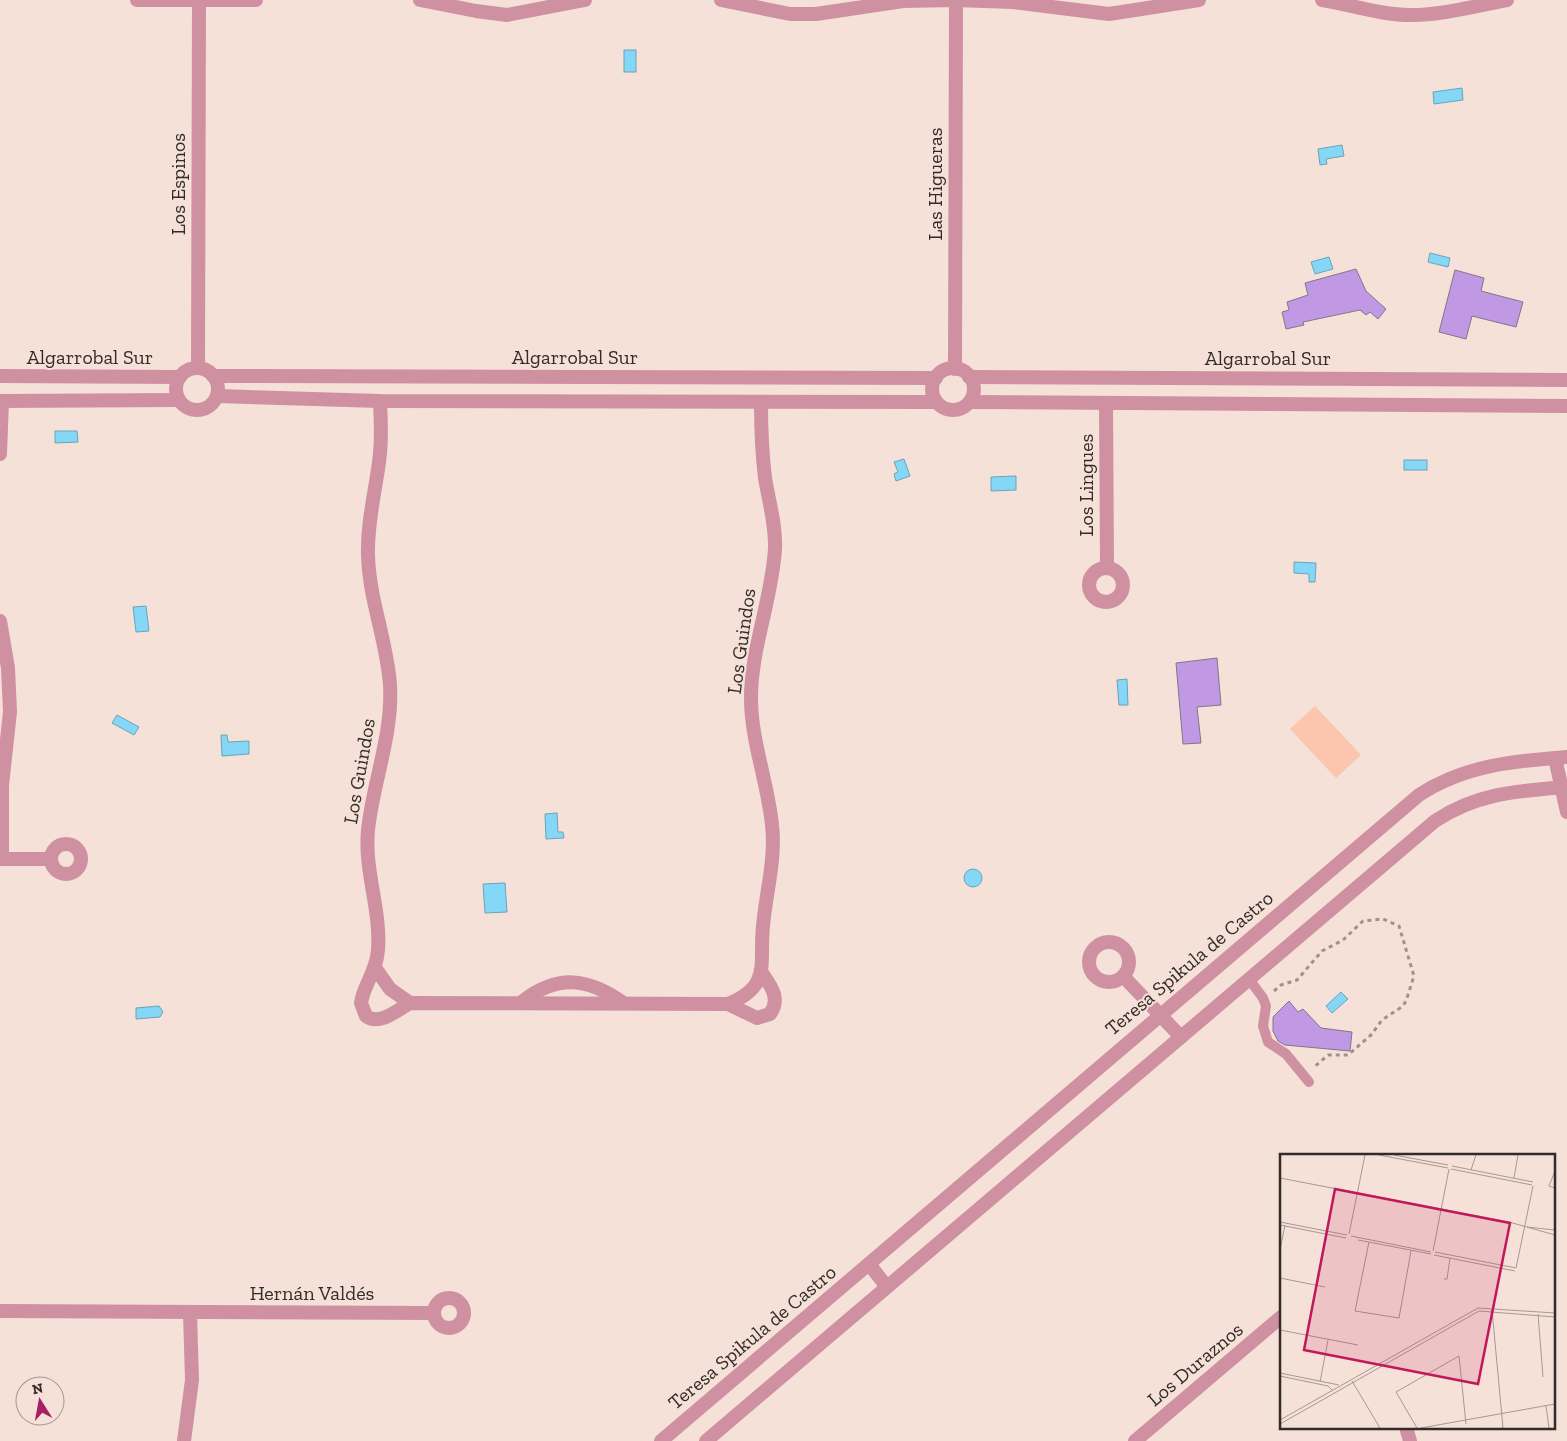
<svg xmlns="http://www.w3.org/2000/svg" width="1567" height="1441" font-family="'Zilla Slab',serif">
	<style>
		.green { fill: #fcc5ad }
		.water { fill: #84d7f6; stroke: #6ca3b8 }
		.building { fill: #c098e4; stroke: #7f7787 }
		.lines { fill: none; stroke-linecap: round; stroke-linejoin: round }
		.path { stroke: #a0928b; stroke-width: 3; stroke-dasharray: 4 4; stroke-linecap: butt }
		.service { stroke: #cf91a2; stroke-width: 10 }
		.minor { stroke: #cf91a2; stroke-width: 14 }
		.labels { text-anchor: middle; dominant-baseline: central; stroke-width: 4; stroke-linejoin: round; paint-order: stroke }
		.street-label { font-size: 20px; fill: #332b28; stroke: #f5e1d8 }
		.inset-road { fill: none; stroke: #a79892; stroke-width: 1 }
		.view { fill: #c2185b; fill-opacity: 0.15; stroke: #c2185b; stroke-width: 2.5 }
		.inset-edge { fill: none; stroke: #332b28; stroke-width: 2.5 }
	</style>
	<rect width="100%" height="100%" fill="#f5e1d8"/>
	<polygon class="green" points="1315,706 1361,755 1336,778 1290,729"/>
	<g class="water">
		<rect x="624" y="50" width="12" height="22"/>
		<polygon points="1462,88 1463,100 1434,104 1433,92"/>
		<polygon points="1342,145 1344,156 1326,159 1327,164 1320,165 1318,149"/>
		<polygon points="1430,253 1450,258 1448,267 1428,262"/>
		<polygon points="1329,257 1333,269 1315,274 1311,262"/>
		<polygon points="55,431 77,431 78,442 55,443"/>
		<polygon points="904,459 910,476 896,481 894,474 898,472 894,462"/>
		<rect x="1404" y="460" width="23" height="10"/>
		<polygon points="1016,476 1016,490 991,491 991,477"/>
		<polygon points="1294,562 1316,563 1315,582 1309,582 1309,574 1294,573"/>
		<polygon points="146,606 149,631 136,632 133,607"/>
		<polygon points="1127,679 1128,705 1119,705 1117,680"/>
		<polygon points="117,715 139,727 134,735 112,723"/>
		<polygon points="221,735 227,735 228,742 249,741 249,754 222,756"/>
		<polygon points="557,813 558,832 563,832 564,838 546,839 545,814"/>
		<circle cx="973" cy="878" r="9"/>
		<polygon points="505,883 507,912 485,913 483,884"/>
		<polygon points="1341,992 1348,999 1332,1013 1326,1006"/>
		<polygon points="159,1006 163,1012 160,1017 136,1019 136,1008"/>
	</g>
	<g class="building">
		<polygon points="1356,269 1366,291 1386,309 1378,319 1370,312 1366,315 1360,310 1303,322 1304,325 1286,329 1282,312 1289,310 1287,302 1308,295 1305,283"/>
		<polygon points="1455,270 1484,278 1481,291 1523,302 1516,327 1472,316 1466,339 1439,332"/>
		<polygon points="1217,658 1221,705 1197,707 1201,743 1183,744 1176,663"/>
		<polygon points="1289,1001 1298,1012 1303,1009 1321,1028 1352,1032 1350,1051 1285,1045 1278,1041 1273,1031 1273,1017"/>
	</g>
	<g class="lines">
		<polyline class="path" points="1274,991 1281,985 1297,980 1322,951 1343,940 1363,921 1383,919 1399,926 1414,976 1406,1001 1403,1006 1382,1020 1371,1035 1348,1055 1328,1055 1313,1068"/>
		<polyline class="service" points="1249,979 1263,998 1266,1006 1263,1026 1268,1042 1286,1054 1309,1082"/>
		<g class="minor">
			<polyline points="137,0 256,0"/>
			<polyline points="420,0 476,11 507,15 585,0"/>
			<polyline points="721,0 790,14 816,14 903,1 956,0 1012,2 1109,14 1199,0"/>
			<path d="M1322,0C1352,5 1381,15 1411,15C1443,15 1475,6 1507,0"/>
			<polyline points="198,368 199,0"/>
			<circle cx="953" cy="389" r="21"/>
			<circle cx="197" cy="389" r="21"/>
			<polyline points="955,369 956,0"/>
			<polyline points="0,376 180,377"/>
			<polyline points="213,376 936,378"/>
			<polyline points="969,377 1567,380"/>
			<polyline points="217,396 380,401 936,402"/>
			<polyline points="0,401 179,400"/>
			<path d="M380,401C381,424 382,446 378,469C374,497 367,526 368,555C369,599 387,641 390,685C393,734 373,782 368,830C364,871 381,909 378,950C376,974 364,983 361,1003L366,1016C380,1026 397,1010 410,1003L728,1004C772,986 759,964 763,926C766,892 776,859 772,825C768,783 751,741 751,698C751,648 772,599 775,549C776,525 769,502 765,478C762,453 761,428 761,403"/>
			<polyline points="970,402 1567,406"/>
			<polyline points="1106,403 1107,567"/>
			<polyline points="0,454 2,401"/>
			<circle cx="1106" cy="585" r="17"/>
			<polyline points="0,621 8,668 10,712 2,785 2,859"/>
			<polyline points="1555,758 1567,812"/>
			<circle cx="66" cy="859" r="15"/>
			<polyline points="0,859 51,859"/>
			<circle cx="1109" cy="962" r="20"/>
			<polyline points="376,969 390,989 410,1003"/>
			<polyline points="1123,976 1181,1037"/>
			<path d="M523,1001C558,974 588,978 622,1002"/>
			<path d="M728,1004L757,1018L770,1014C781,999 771,986 762,973"/>
			<polyline points="869,1264 887,1287"/>
			<circle cx="449" cy="1313" r="15"/>
			<polyline points="0,1311 434,1313"/>
			<polyline points="1406,1427 1410,1441"/>
			<polyline points="184,1441 192,1380 190,1313"/>
			<path d="M661,1441L1419,795C1465,765 1514,761 1567,757"/>
			<path d="M706,1441L1435,821C1477,793 1517,791 1567,787"/>
			<polyline points="1135,1441 1281,1317"/>
		</g>
	</g>
	<g class="labels">
		<g class="street-label">
			<text transform="translate(178 184) rotate(-90)">Los Espinos</text>
			<text transform="translate(935 184) rotate(-90)">Las Higueras</text>
			<text x="90" y="357">Algarrobal Sur</text>
			<text x="575" y="357">Algarrobal Sur</text>
			<text x="1268" y="358">Algarrobal Sur</text>
			<text transform="translate(1086 485) rotate(-90)">Los Lingues</text>
			<text transform="translate(741 641) rotate(-82)">Los Guindos</text>
			<text transform="translate(359 771) rotate(-80)">Los Guindos</text>
			<text transform="translate(1189 963) rotate(-40)">Teresa Spikula de Castro</text>
			<text x="312" y="1293">Hernán Valdés</text>
			<text transform="translate(752 1337) rotate(-40)">Teresa Spikula de Castro</text>
			<text transform="translate(1195 1364) rotate(-40)">Los Duraznos</text>
		</g>
	</g>
	<g transform="translate(1280 1154)">
		<rect width="275" height="275" fill="#f5e1d8"/>
		<path class="inset-road" d="M99,1L168,14M114,1L168,11M172,12L253,28M171,15L252,31M191,16L196,1M275,17L269,32L275,34M0,24L229,68L275,81M234,24L238,1M0,68L67,81M0,71L66,84M247,73L275,76M69,80L85,1M71,82L151,98M78,86L151,100M89,88L75,157L119,164L131,97M0,96L5,71M153,97L169,15M155,98L236,114L253,32M154,101L235,117M0,124L45,133M164,125H167L170,104M37,131L47,80M212,156L223,274M258,160L263,223M0,176L78,191M0,219L59,231M0,222L48,232L52,236M72,227L100,274M40,228L48,186M266,252L269,274M0,266L198,154L275,159M0,270L199,157L275,163M137,274L116,238L179,202L186,270M141,274L275,250"/>
		<path class="view" d="M55,35L230,69L198,230L24,196Z"/>
		<rect width="275" height="275" class="inset-edge"/>
	</g>
	<g transform="translate(40 1401) rotate(349)"><circle r="24" fill="#f5e1d8" stroke="#a79892"/>
	<path d="M0-4L9 19L0 12L-9 19Z" fill="#a71f67"/>
	<text y="-8" font-size="14" font-weight="bold" text-anchor="middle" fill="#332b28">N</text>
	</g>
</svg>
